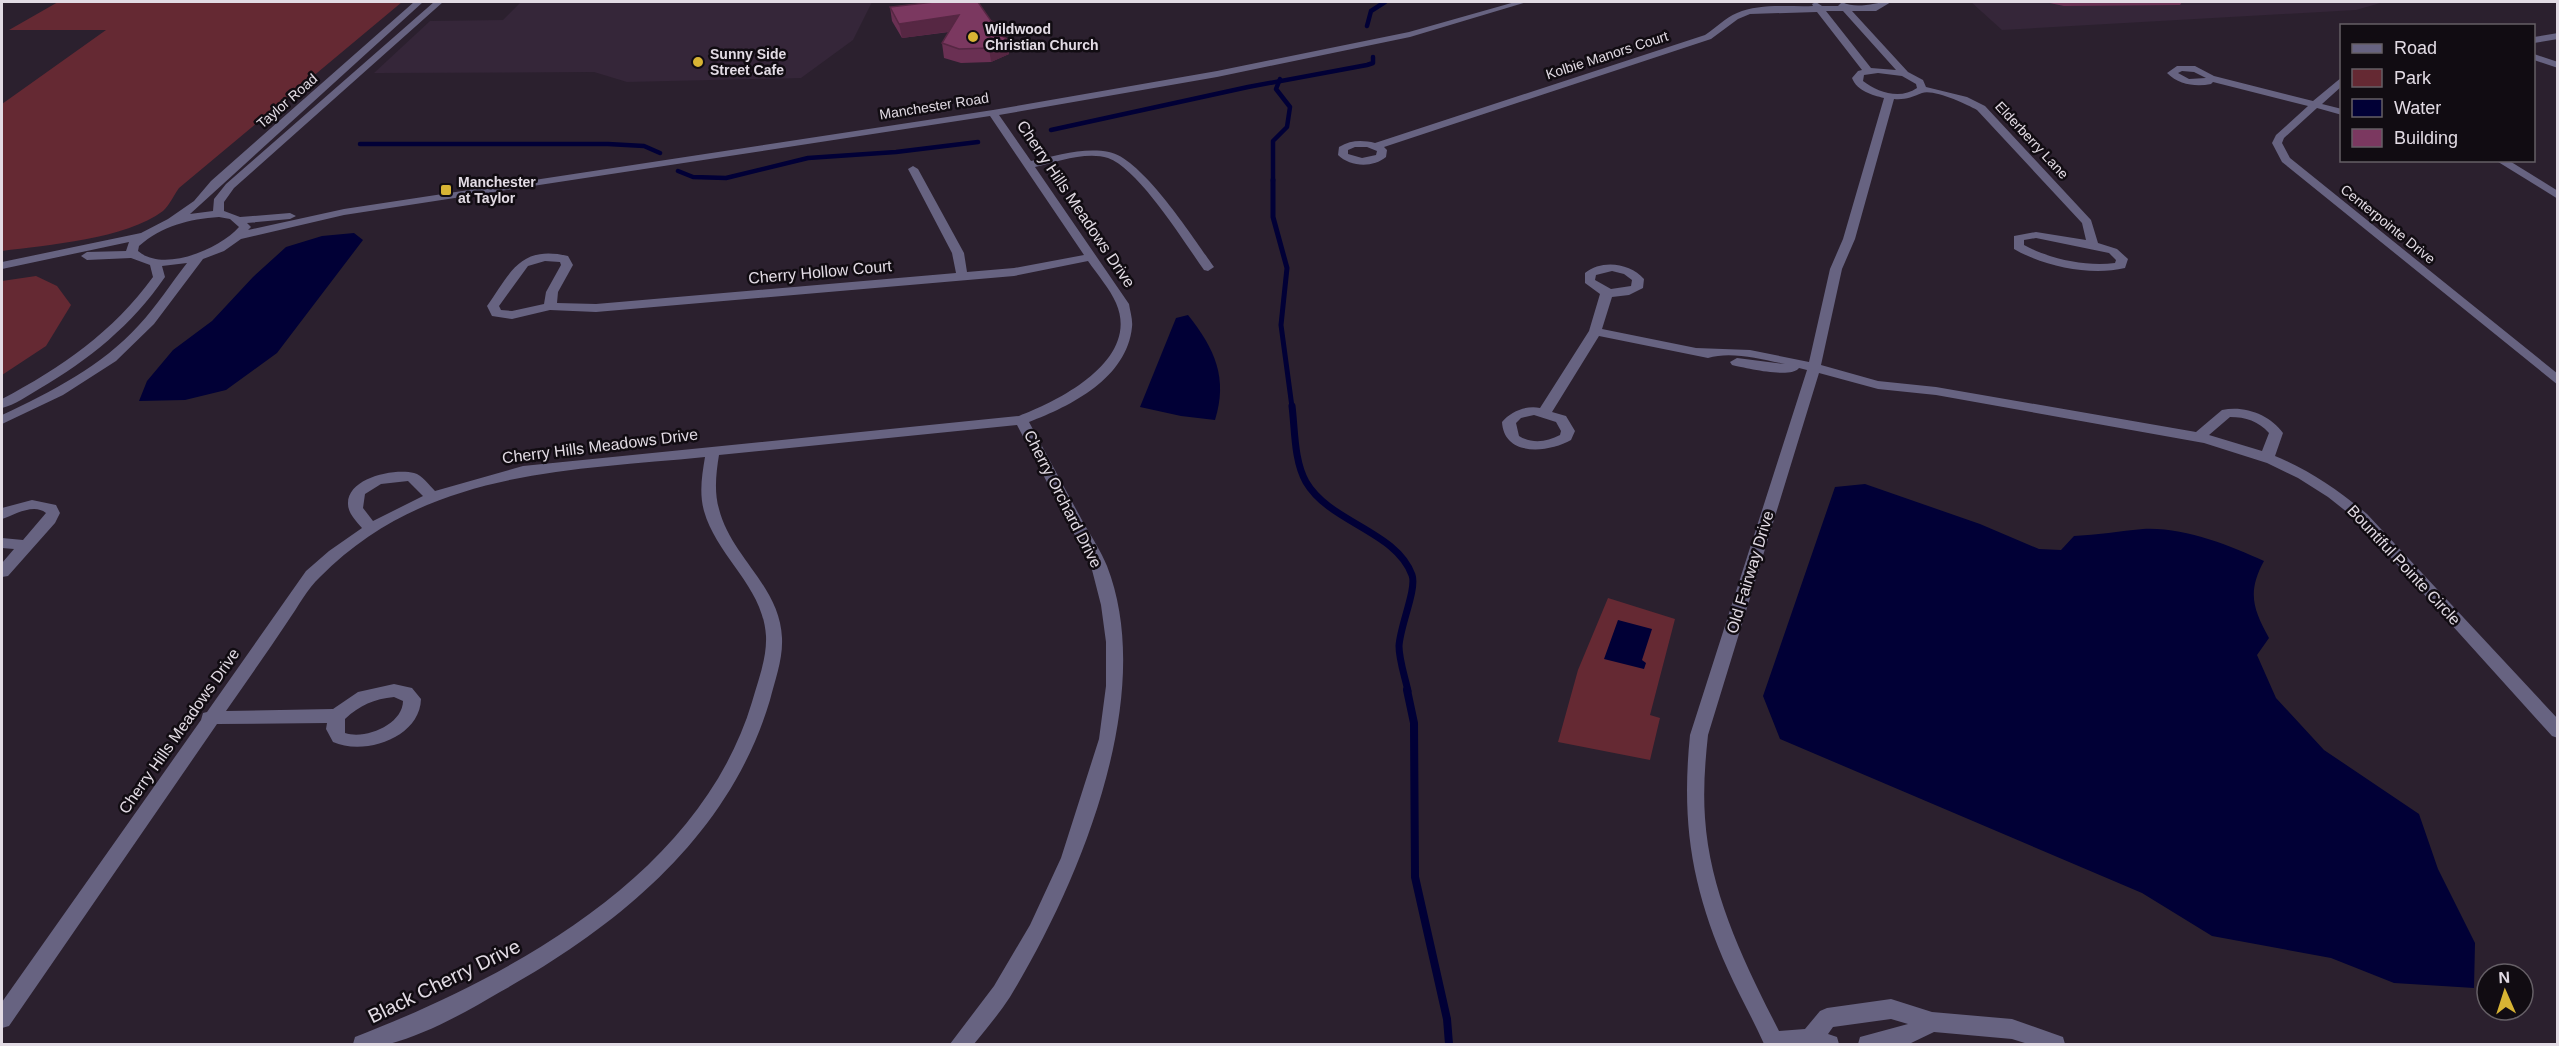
<svg xmlns="http://www.w3.org/2000/svg" width="2559" height="1046" font-family="Arial,sans-serif">
	<style>
		.built { fill: #352639 }
		.green { fill: #652933 }
		.water { fill: #010036 }
		.lines { fill: none; stroke-linecap: round; stroke-linejoin: round }
		.stream-far3 { stroke: #010036; stroke-width: 4.5 }
		.stream-far2 { stroke: #010036; stroke-width: 5 }
		.stream-far1 { stroke: #010036; stroke-width: 7 }
		.stream { stroke: #010036; stroke-width: 8 }
		.minor { fill: #676381; fill-rule: evenodd }
		.wall { fill: #6a3053 }
		.shaded-wall { fill: #562743 }
		.building { fill: #7b3860; stroke: #562743; stroke-width: 1.5 }
		.poi-dot { fill: #d8b434; stroke: #110c12; stroke-width: 2 }
		.labels { text-anchor: middle; dominant-baseline: central; stroke-width: 5; stroke-linejoin: round; paint-order: stroke }
		.far-poi-label { font-size: 14px; font-weight: bold; fill: #e2dbe4; stroke: #110c12; text-anchor: start }
		.far-street-label { font-size: 14px; fill: #e2dbe4; stroke: #110c12 }
		.street-label { font-size: 16px; fill: #e2dbe4; stroke: #110c12 }
		.near-street-label { font-size: 20px; fill: #e2dbe4; stroke: #110c12 }
	</style>
	<rect width="100%" height="100%" fill="#2b202e"/>
	<g class="built">
		<polygon points="521,2 872,2 853,40 801,78 627,82 594,72 374,73 430,21 503,20"/>
		<polygon points="1971,2 2384,2 2356,10 2002,30"/>
	</g>
	<g class="green">
		<path d="M58,2H402L179,188C174,195 169,206 163,211C126,239 47,245 2,251V104L106,30H9Z"/>
		<polygon points="36,276 57,286 71,305 46,346 2,375 2,281"/>
		<polygon points="1608,598 1675,619 1650,715 1660,718 1650,760 1558,742 1578,670"/>
	</g>
	<g class="water">
		<polygon points="354,233 363,240 277,353 226,390 185,400 139,401 147,381 173,350 212,321 253,277 286,247 322,236"/>
		<path d="M1188,315C1215,349 1228,378 1215,420L1181,416L1140,407L1176,318Z"/>
		<path d="M1865,484L1980,524L2039,549L2061,550L2074,536C2097,535 2120,531 2143,529C2185,527 2228,545 2264,561C2247,592 2253,609 2269,638L2257,655L2276,698L2324,750L2419,814L2438,869L2475,943L2474,988L2394,983L2331,958L2212,936L2142,893L1780,739L1763,696L1835,487Z"/>
		<polygon points="1618,620 1652,629 1642,660 1646,663 1644,669 1604,659"/>
	</g>
	<g class="lines">
		<g class="stream-far3">
			<polyline points="1367,26 1371,11 1385,2"/>
			<polyline points="1051,130 1248,87 1367,65 1373,63 1373,57"/>
			<polyline points="360,144 608,144 644,146 660,153"/>
			<polyline points="678,171 693,177 726,178 808,158 896,152 978,142"/>
			<polyline points="1273,181 1273,141 1287,127 1290,107 1276,89 1280,79"/>
		</g>
		<polyline class="stream-far2" points="1273,180 1273,217 1287,268 1281,325 1292,407"/>
		<path class="stream-far1" d="M1292,406C1295,430 1294,461 1306,482C1330,523 1396,531 1412,575C1417,589 1400,626 1399,646C1399,660 1405,677 1408,691"/>
		<polyline class="stream" points="1407,690 1414,723 1415,877 1447,1019 1449,1044"/>
		<g class="minor">
			<path d="M414,2H423L190,214L213,211L214,199L226,184L434,2H443L234,188L224,202V211L240,217L290,213L296,216L290,219L247,223L251,227L248,230L344,209L993,110L1217,71L1409,32L1515,2H1527L1410,37L1217,77L999,115L1031,161C1056,156 1083,147 1109,152C1142,158 1194,239 1214,267L1208,271L1204,270C1184,242 1139,169 1108,158C1086,151 1056,162 1035,167L1129,304C1130,311 1133,320 1132,327C1127,378 1071,406 1029,422C1047,455 1065,489 1083,522C1091,536 1101,551 1107,566C1158,697 1078,885 1010,997C999,1014 986,1029 974,1044H950L994,986L1030,925L1061,858L1099,739L1106,686V642L1101,605L1091,566L1017,425L719,455C716,473 714,492 719,509C731,557 780,586 782,638C783,659 775,680 770,700C730,835 619,926 500,992C466,1012 427,1034 389,1044C378,1046 364,1044 353,1044L355,1037C512,976 700,875 752,702C758,681 767,658 766,636C763,586 717,557 704,511C699,493 702,475 705,457C565,471 426,470 320,577C307,589 298,607 288,621C268,651 247,681 226,711L333,709L358,692L394,684L412,688L421,699C420,738 364,756 333,742L326,729L327,723L217,724L9,1026L2,1028V1002L201,720L203,713L207,712L306,571L329,551L362,528C356,521 348,513 348,504C347,478 394,468 414,473C422,475 429,485 435,491L523,466L1019,416C1059,401 1141,360 1116,303C1110,289 1097,274 1088,261L1014,276L596,312L550,310L512,319L492,316L487,306C511,272 520,245 568,256L573,265L558,292L557,303L596,304L956,273L952,253L908,169L913,166L918,169L964,253L967,272L1014,268L1084,255L990,116L344,215L241,239L224,251L203,259L154,324L116,361L63,395L2,424V415C51,392 102,366 139,325C157,306 171,283 187,263L162,266L165,277C132,325 89,360 39,389C27,396 15,405 2,408V399C61,368 113,332 153,277L150,265L131,258L87,260L81,256L87,252L126,251L129,242L2,269V262L141,233L168,219L194,201L211,181ZM219,217L230,219L239,227C220,249 163,273 138,251L139,246C162,226 189,219 219,217ZM545,261L560,262L561,265L546,292L544,304L512,311L501,310L499,306L528,266ZM408,481L423,496L373,521L363,508L365,494L381,484ZM394,697L403,701C403,724 366,740 345,733V719C360,705 374,699 394,697Z"/>
			<path d="M1816,2L1822,6H1838L1842,2C1858,10 1874,2 1891,2L1876,11H1852L1908,72L1923,80L1926,87L1967,97L1985,106L2091,220L2098,243L2117,249L2128,259L2125,268C2091,276 2045,267 2014,249V236L2036,232L2086,240L2082,223L1977,110C1966,104 1934,89 1922,93C1912,97 1905,100 1894,99L1855,239L1842,269L1821,365L1878,381L1936,387L2196,432L2222,410C2245,405 2270,415 2283,433L2275,456C2309,470 2338,490 2367,514L2558,719V738L2552,736L2357,520L2328,497L2298,478L2267,463L2204,443L1936,395L1878,389L1819,373L1708,735C1705,763 1703,790 1705,818C1710,894 1745,964 1779,1031L1805,1029L1820,1011L1827,1008L1891,999L1932,1012L2012,1019L2063,1037L2065,1044H2028L2012,1039L1934,1032L1909,1044H1858L1860,1037L1908,1024L1891,1019L1833,1027L1828,1034L1837,1037L1839,1044H1764C1753,1019 1739,995 1728,970C1692,889 1681,824 1690,735L1807,370L1799,368C1791,379 1746,368 1732,365L1730,362L1737,358L1785,364C1760,359 1731,351 1708,358L1599,336L1552,412L1566,416L1575,431L1571,440C1548,453 1504,457 1502,422C1511,411 1527,405 1540,408L1589,331L1600,294L1585,283V273C1602,259 1630,263 1644,279L1643,288L1629,295L1612,297L1602,329L1696,348L1750,350L1809,362L1830,269L1843,239L1884,98C1872,95 1857,91 1852,78L1858,71L1862,70L1817,12L1750,14L1738,19L1711,39L1384,147L1387,150L1386,157C1373,168 1350,167 1338,155L1339,147C1351,140 1362,140 1375,143L1705,35C1716,28 1725,18 1737,13C1760,3 1789,7 1813,6L1812,4ZM1826,11H1843L1896,70L1871,68ZM1878,73L1902,76L1916,84L1917,88C1900,100 1877,92 1863,81L1864,75ZM1355,147H1367L1377,151L1376,155L1362,158L1348,154V150ZM2036,238L2109,253L2116,260L2115,263C2087,267 2049,259 2024,245V240ZM1612,271L1624,274L1632,280L1631,286L1611,289L1595,280L1596,275ZM1534,415L1556,422L1561,431L1560,435C1547,442 1532,444 1519,436L1516,423L1521,418ZM2230,417C2246,417 2258,421 2269,433L2262,451L2209,435Z"/>
			<polygon points="2558,33 2558,39 2534,43 2534,37"/>
			<polygon points="2534,54 2558,62 2558,68 2534,60"/>
			<path d="M2177,66H2195L2214,76L2313,101L2342,77V86L2322,104L2342,109V115L2317,108L2284,138L2282,143L2290,158L2558,374V385L2282,162L2272,143L2276,135L2308,106L2213,82L2211,84C2196,87 2179,85 2167,73ZM2182,71L2194,72L2206,78L2189,79L2178,73Z"/>
			<polygon points="2495,160 2508,160 2558,191 2558,199"/>
			<path d="M32,500L56,505L60,513L55,523L8,576L2,577V563L14,549L2,548V538L23,540L46,513C33,503 15,515 2,519V508Z"/>
		</g>
	</g>
	<g class="wall">
		<polygon points="2045,2 2182,2 2180,5 2064,6"/>
		<polygon points="890,7 1003,26 1004,37 1009,54 991,62 961,63 944,58 942,43 949,32 902,38 892,21"/>
	</g>
	<g class="shaded-wall">
		<polygon points="959,15 961,30 902,38 899,24"/>
		<polygon points="1003,26 1005,40 1007,39 1009,54 991,62 989,48 995,32"/>
	</g>
	<polygon class="building" points="934,2 978,2 991,21 1003,26 995,32 1007,39 989,48 959,49 942,43 959,15 899,24 890,7"/>
	<g class="poi-dot">
		<circle cx="973" cy="37" r="6"/>
		<circle cx="698" cy="62" r="6"/>
		<rect x="440" y="184" width="12" height="12" rx="3"/>
	</g>
	<g class="labels">
		<g class="far-poi-label">
			<text x="985" y="29">Wildwood<tspan x="985" dy="16">Christian Church</tspan></text>
			<text x="710" y="54">Sunny Side<tspan x="710" dy="16">Street Cafe</tspan></text>
			<text x="458" y="182">Manchester<tspan x="458" dy="16">at Taylor</tspan></text>
		</g>
		<g class="far-street-label">
			<text transform="translate(1607 55) rotate(-18)">Kolbie Manors Court</text>
			<text transform="translate(287 101) rotate(-41)">Taylor Road</text>
			<text transform="translate(934 106) rotate(-9)">Manchester Road</text>
			<text transform="translate(2032 140) rotate(47)">Elderberry Lane</text>
			<text transform="translate(2388 224) rotate(39)">Centerpointe Drive</text>
		</g>
		<g class="street-label">
			<text transform="translate(1076 204) rotate(56)">Cherry Hills Meadows Drive</text>
			<text transform="translate(820 272) rotate(-5)">Cherry Hollow Court</text>
			<text transform="translate(600 446) rotate(-7)">Cherry Hills Meadows Drive</text>
			<text transform="translate(1063 499) rotate(63)">Cherry Orchard Drive</text>
			<text transform="translate(2404 565) rotate(47)">Bountiful Pointe Circle</text>
			<text transform="translate(1750 572) rotate(-73)">Old Fairway Drive</text>
			<text transform="translate(179 731) rotate(-55)">Cherry Hills Meadows Drive</text>
		</g>
		<g class="near-street-label">
			<text transform="translate(444 981) rotate(-26)">Black Cherry Drive</text>
		</g>
	</g>
	<rect width="2559" height="1046" fill="none" stroke="#e2dbe4" stroke-width="6"/>
	<rect x="2340" y="24" width="195" height="138" fill="#110c12" stroke="#655f66" stroke-width="1.5"/>
	<rect x="2352" y="44" width="30" height="9" fill="#676381" stroke="#655f66" stroke-width="1.5"/>
	<text x="2394" y="54" font-size="18" fill="#e2dbe4">Road</text>
	<rect x="2352" y="69" width="30" height="18" fill="#652933" stroke="#655f66" stroke-width="1.5"/>
	<text x="2394" y="84" font-size="18" fill="#e2dbe4">Park</text>
	<rect x="2352" y="99" width="30" height="18" fill="#010036" stroke="#655f66" stroke-width="1.5"/>
	<text x="2394" y="114" font-size="18" fill="#e2dbe4">Water</text>
	<rect x="2352" y="129" width="30" height="18" fill="#7b3860" stroke="#655f66" stroke-width="1.5"/>
	<text x="2394" y="144" font-size="18" fill="#e2dbe4">Building</text>
	<g transform="translate(2505 992) rotate(357)"><circle r="28" fill="#110c12" stroke="#655f66" stroke-width="1.5"/>
	<path d="M0-4.5L10 22L0 15L-10 22Z" fill="#d8b434"/>
	<text y="-9" font-size="16" font-weight="bold" text-anchor="middle" fill="#e2dbe4">N</text>
	</g>
</svg>
